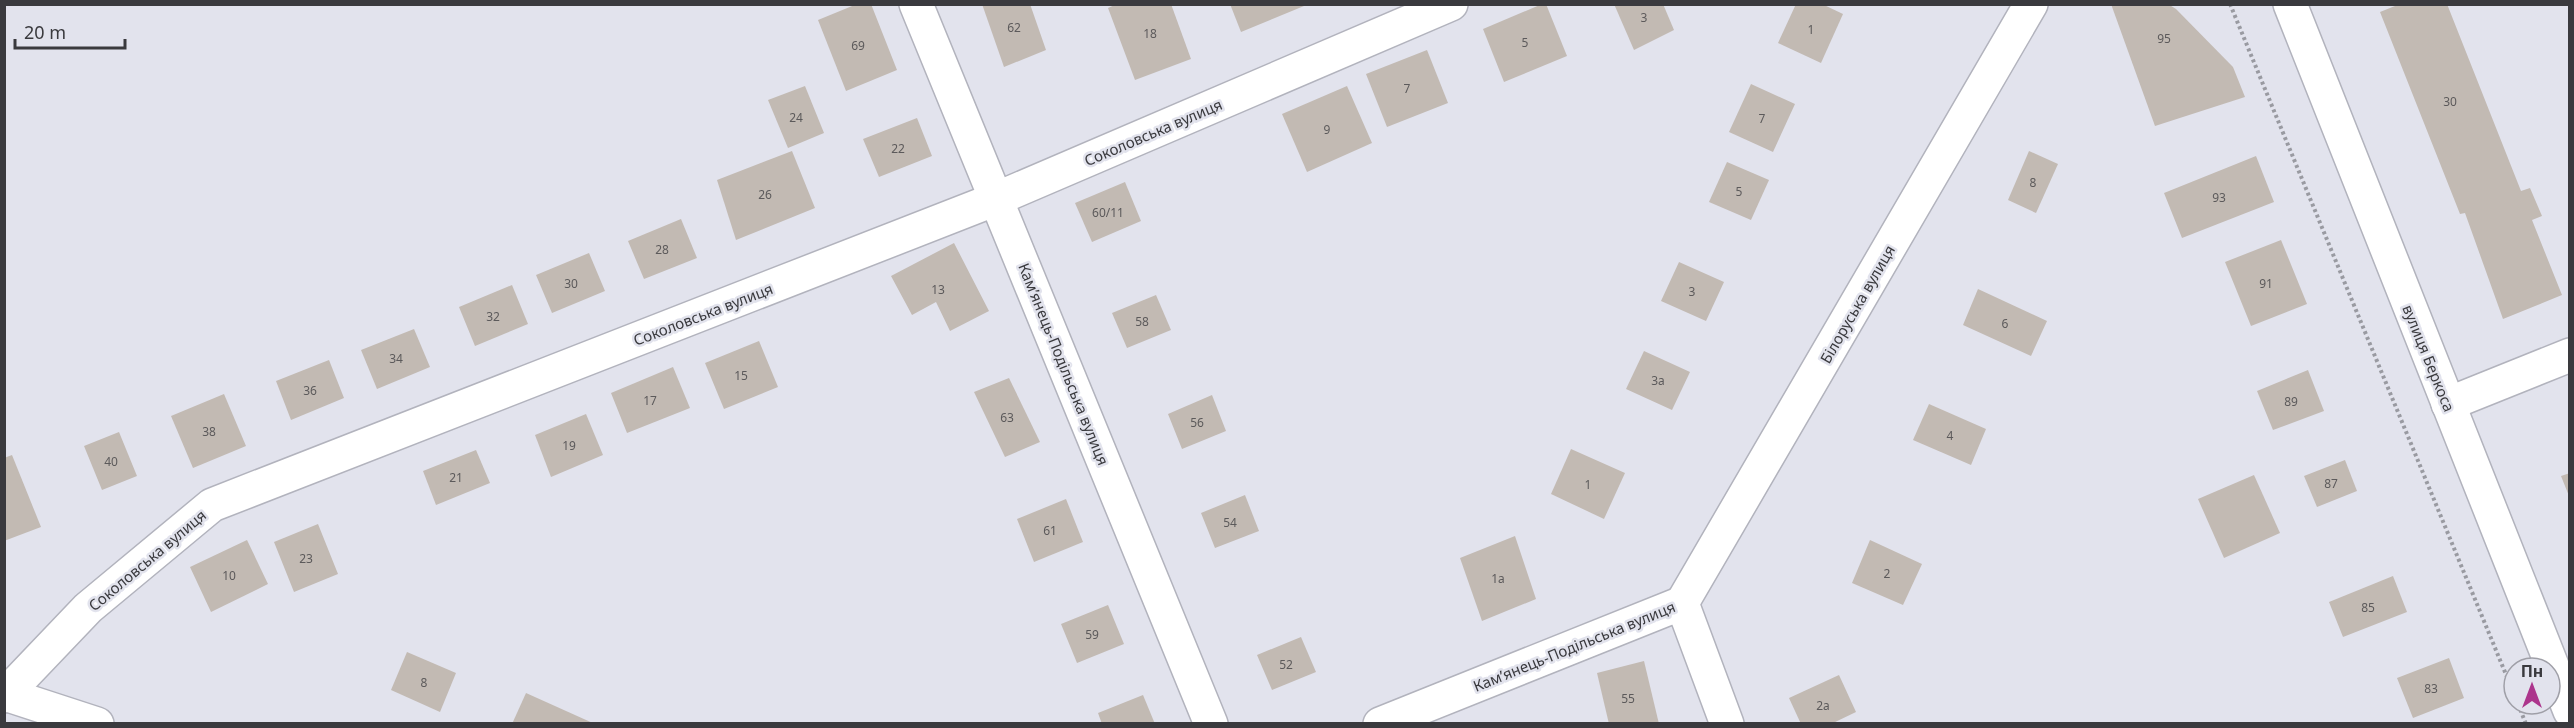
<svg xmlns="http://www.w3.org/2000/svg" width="2574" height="728" font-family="'Noto Sans',sans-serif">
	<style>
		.building { fill: #c2bab3 }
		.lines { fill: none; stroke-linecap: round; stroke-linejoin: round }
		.minor-casing { stroke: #b2b3bd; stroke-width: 36 }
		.tertiary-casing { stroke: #b2b3bd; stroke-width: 36 }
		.path { stroke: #999aa1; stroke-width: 4; stroke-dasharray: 3 3; stroke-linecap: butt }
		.minor { stroke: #fff; stroke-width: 33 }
		.tertiary { stroke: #fff; stroke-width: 33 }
		.labels { text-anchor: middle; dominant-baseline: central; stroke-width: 5; stroke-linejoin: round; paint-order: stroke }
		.number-label { font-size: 12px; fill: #5c5a5b }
		.street-label { font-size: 15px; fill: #3a3a3e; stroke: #e2e3ed }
	</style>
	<rect width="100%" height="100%" fill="#e2e3ed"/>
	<g class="building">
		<polygon points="857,4 871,4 897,70 846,91 818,20"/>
		<polygon points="982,4 1030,4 1046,50 1004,67"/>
		<polygon points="1117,4 1171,4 1191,59 1135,80 1108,8"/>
		<polygon points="1230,4 1303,4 1304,6 1241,32"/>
		<polygon points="1542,4 1546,4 1567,56 1504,82 1483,29"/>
		<polygon points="1614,4 1663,4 1674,30 1634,50"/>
		<polygon points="1796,4 1822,4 1843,14 1821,63 1778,43"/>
		<polygon points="2111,4 2168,4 2176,9 2233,67 2245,97 2155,126"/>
		<polygon points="2400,4 2447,4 2521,191 2530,188 2542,216 2532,220 2562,295 2503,319 2465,213 2460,214 2380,12"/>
		<polygon points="1427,50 1448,103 1387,127 1366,74"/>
		<polygon points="1751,84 1795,104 1773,152 1729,132"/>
		<polygon points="805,86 824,133 788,148 768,100"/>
		<polygon points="1347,86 1372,143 1307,172 1282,114"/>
		<polygon points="917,118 932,156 879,177 863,139"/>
		<polygon points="792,151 815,208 736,240 717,180"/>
		<polygon points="2029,151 2058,164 2036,213 2008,200"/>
		<polygon points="2256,156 2274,202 2182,238 2164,193"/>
		<polygon points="1727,162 1769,180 1751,220 1709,202"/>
		<polygon points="1125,182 1141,221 1092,242 1075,203"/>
		<polygon points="681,219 697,258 644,279 628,241"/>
		<polygon points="2281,240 2307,304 2251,326 2225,262"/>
		<polygon points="954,243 989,311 950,331 936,302 912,315 891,276"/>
		<polygon points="589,253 605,291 552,313 536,275"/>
		<polygon points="1679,262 1724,282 1706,321 1661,301"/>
		<polygon points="512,285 528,324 475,346 459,307"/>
		<polygon points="1978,289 2047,321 2031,356 1963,325"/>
		<polygon points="1156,295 1171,330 1127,348 1112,313"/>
		<polygon points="414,329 430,367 377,389 361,350"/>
		<polygon points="759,341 778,387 724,409 705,363"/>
		<polygon points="1644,351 1690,372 1672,410 1626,389"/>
		<polygon points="329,360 344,398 291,420 276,381"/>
		<polygon points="673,367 690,408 627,433 611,393"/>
		<polygon points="2308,370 2324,411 2273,430 2257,391"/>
		<polygon points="1009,378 1040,442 1005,457 974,392"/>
		<polygon points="224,394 246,446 193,468 171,416"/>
		<polygon points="1212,395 1226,431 1182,449 1168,414"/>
		<polygon points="1929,404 1986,429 1971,465 1913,440"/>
		<polygon points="586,414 603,455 551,477 535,435"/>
		<polygon points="119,432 137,476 102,490 84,446"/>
		<polygon points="1571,449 1625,473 1604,519 1551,494"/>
		<polygon points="476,450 490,483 436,505 423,471"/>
		<polygon points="12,455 41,527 4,541 4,458"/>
		<polygon points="2345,460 2357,491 2317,507 2304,476"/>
		<polygon points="2570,473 2570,496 2569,496 2561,476"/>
		<polygon points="2254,475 2280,533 2224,558 2198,499"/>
		<polygon points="1245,495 1259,531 1215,548 1201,513"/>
		<polygon points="1066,499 1083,542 1034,562 1017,519"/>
		<polygon points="318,524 338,574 294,592 274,542"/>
		<polygon points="1515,536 1536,599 1482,621 1460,558"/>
		<polygon points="247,540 268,584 211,612 190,567"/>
		<polygon points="1870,540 1922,564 1903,605 1852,583"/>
		<polygon points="2393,576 2407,612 2343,637 2329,602"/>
		<polygon points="1108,605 1124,644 1077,663 1061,624"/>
		<polygon points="1301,637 1316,672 1272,690 1257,655"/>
		<polygon points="407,652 456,673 440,712 391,690"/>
		<polygon points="2449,658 2464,698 2413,718 2397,678"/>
		<polygon points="1644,661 1659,724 1609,724 1597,673"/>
		<polygon points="1839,675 1856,712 1831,724 1801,724 1789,698"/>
		<polygon points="526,693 595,724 512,724"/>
		<polygon points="1143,695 1155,724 1102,724 1098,713"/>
	</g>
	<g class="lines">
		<defs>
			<g id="minor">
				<polyline points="916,4 1211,724"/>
				<polyline points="1682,603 2031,4"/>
				<polyline points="8,695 97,724"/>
				<polyline points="4,696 88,608 212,505 996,199 1451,4"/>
				<polyline points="1380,724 1682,603 1727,724"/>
			</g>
			<g id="tertiary">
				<polyline points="2290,4 2570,711"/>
				<polyline points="2448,404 2570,355"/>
			</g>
		</defs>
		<use href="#minor" class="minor-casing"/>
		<use href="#tertiary" class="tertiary-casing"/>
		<g class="path">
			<polyline points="2230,4 2514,694"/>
			<polyline points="2518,704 2526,724"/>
		</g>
		<use href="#minor" class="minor"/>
		<use href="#tertiary" class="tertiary"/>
	</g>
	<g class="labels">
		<g class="number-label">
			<text x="1644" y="17">3</text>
			<text x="1014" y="27">62</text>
			<text x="1811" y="29">1</text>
			<text x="1150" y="33">18</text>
			<text x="2164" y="38">95</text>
			<text x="1525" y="42">5</text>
			<text x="858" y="45">69</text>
			<text x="1407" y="88">7</text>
			<text x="2450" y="101">30</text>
			<text x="796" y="117">24</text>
			<text x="1762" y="118">7</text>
			<text x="1327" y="129">9</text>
			<text x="898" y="148">22</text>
			<text x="2033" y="182">8</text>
			<text x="1739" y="191">5</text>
			<text x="765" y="194">26</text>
			<text x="2219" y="197">93</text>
			<text x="1108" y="212">60/11</text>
			<text x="662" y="249">28</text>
			<text x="571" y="283">30</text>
			<text x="2266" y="283">91</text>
			<text x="938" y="289">13</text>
			<text x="1692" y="291">3</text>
			<text x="493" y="316">32</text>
			<text x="1142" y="321">58</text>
			<text x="2005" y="323">6</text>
			<text x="396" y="358">34</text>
			<text x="741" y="375">15</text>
			<text x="1658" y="380">3а</text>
			<text x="310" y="390">36</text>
			<text x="650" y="400">17</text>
			<text x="2291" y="401">89</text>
			<text x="1007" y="417">63</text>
			<text x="1197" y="422">56</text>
			<text x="209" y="431">38</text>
			<text x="1950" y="435">4</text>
			<text x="569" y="445">19</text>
			<text x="111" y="461">40</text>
			<text x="456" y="477">21</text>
			<text x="2331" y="483">87</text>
			<text x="1588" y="484">1</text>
			<text x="1230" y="522">54</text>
			<text x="1050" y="530">61</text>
			<text x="306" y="558">23</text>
			<text x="1887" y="573">2</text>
			<text x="229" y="575">10</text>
			<text x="1498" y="578">1а</text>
			<text x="2368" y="607">85</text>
			<text x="1092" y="634">59</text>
			<text x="1286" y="664">52</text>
			<text x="424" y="682">8</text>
			<text x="2431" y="688">83</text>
			<text x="1628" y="698">55</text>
			<text x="1823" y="705">2а</text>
		</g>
		<g class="street-label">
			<text transform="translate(1153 132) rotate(-23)">Соколовська вулиця</text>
			<text transform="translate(1857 304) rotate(-60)">Білоруська вулиця</text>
			<text transform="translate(703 314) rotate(-21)">Соколовська вулиця</text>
			<text transform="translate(2429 358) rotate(68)">вулиця Беркоса</text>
			<text transform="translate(1064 364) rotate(68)">Кам’янець-Подільська вулиця</text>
			<text transform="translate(147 560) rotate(-40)">Соколовська вулиця</text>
			<text transform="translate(1574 646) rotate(-22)">Кам’янець-Подільська вулиця</text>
		</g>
	</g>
	<rect width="2574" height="728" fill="none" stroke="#3a3a3e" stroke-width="12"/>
	<g transform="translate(2532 686)"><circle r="28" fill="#e2e3ed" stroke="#9f9fa7" stroke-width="1.5"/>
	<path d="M0-4.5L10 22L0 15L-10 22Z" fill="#ac358c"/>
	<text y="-9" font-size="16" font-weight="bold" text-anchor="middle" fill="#3a3a3e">Пн</text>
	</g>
	<path d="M15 39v9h110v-9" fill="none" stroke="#3a3a3e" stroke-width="3"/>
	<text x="24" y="39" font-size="18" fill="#3a3a3e" stroke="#e2e3ed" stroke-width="4.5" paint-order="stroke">20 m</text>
</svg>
